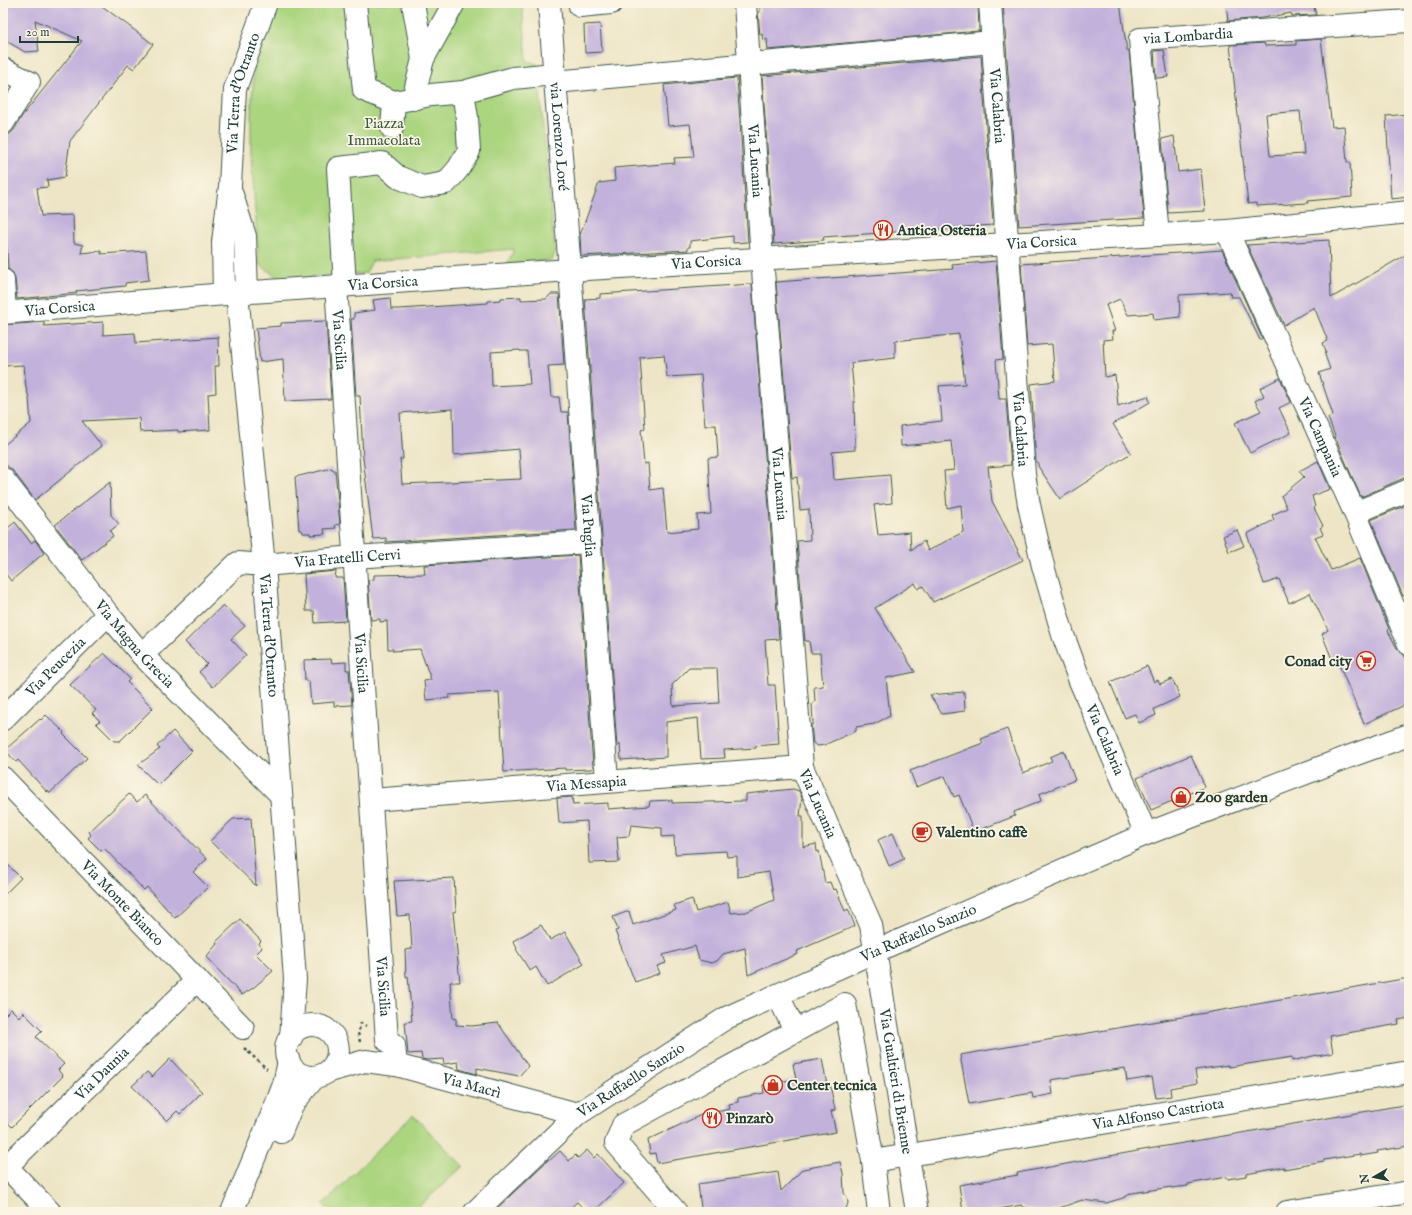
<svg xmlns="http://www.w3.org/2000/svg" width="1412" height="1215" font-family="'IM FELL English',serif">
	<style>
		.green { fill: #acd580; stroke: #66895a }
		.building { fill: #c2b1db; fill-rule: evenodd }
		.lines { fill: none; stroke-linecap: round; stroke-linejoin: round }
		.minor-casing { stroke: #3e564a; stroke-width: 24 }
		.path { stroke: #3e564a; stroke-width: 2.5; stroke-dasharray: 3 3; stroke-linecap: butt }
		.minor { stroke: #fff; stroke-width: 22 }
		.labels { text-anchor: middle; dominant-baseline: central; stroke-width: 3.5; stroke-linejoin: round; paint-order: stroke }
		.street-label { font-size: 15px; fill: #1f3d34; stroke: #fcf5e5 }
		.park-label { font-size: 15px; fill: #3b5b43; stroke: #fcf5e5 }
		.poi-label { font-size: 15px; font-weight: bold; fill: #1f3d34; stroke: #fcf5e5; text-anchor: start }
	</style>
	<rect width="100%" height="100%" fill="#fcf5e5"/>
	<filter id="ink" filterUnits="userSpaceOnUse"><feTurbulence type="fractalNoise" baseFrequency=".025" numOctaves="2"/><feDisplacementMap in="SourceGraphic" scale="8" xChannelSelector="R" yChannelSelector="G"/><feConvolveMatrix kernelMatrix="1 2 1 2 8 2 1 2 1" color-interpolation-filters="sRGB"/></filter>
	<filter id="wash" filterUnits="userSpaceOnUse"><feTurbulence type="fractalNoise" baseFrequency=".012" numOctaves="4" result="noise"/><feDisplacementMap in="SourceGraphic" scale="16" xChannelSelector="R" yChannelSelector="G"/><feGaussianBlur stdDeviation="0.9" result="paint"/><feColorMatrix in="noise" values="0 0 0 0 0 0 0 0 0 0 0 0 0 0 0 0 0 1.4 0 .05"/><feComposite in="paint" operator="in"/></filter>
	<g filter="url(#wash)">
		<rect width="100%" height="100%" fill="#ede5c5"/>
		<g class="green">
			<polygon points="278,3 522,3 527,61 537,64 555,252 552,260 507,265 514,249 372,261 366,273 281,280 259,264 251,153 251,114 254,70 270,21"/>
			<polygon points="413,1115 463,1166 413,1212 331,1212 323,1204"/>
		</g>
		<g id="blocks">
			<g class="building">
				<polygon points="3,3 98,3 153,44 134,69 128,65 70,141 65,177 47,180 48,187 37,188 41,216 73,215 74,243 83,245 81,253 101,251 101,254 146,251 149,280 125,283 125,286 76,291 77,293 17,299 15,279 13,273 8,269 3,183 3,140 14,130 22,116 82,41 35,20 39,51 25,52 3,39"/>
				<polygon points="760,3 978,3 979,31 768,50 767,39 763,40 762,34 760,35 758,12 760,12"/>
				<polygon points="1003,3 1120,3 1127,51 1129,51 1144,218 1019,226"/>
				<polygon points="1226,3 1313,3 1316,15 1292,16 1291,13 1262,18 1228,21"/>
				<polygon points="600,24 602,52 585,53 584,25"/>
				<path d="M1321,39L1332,127L1344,126L1347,162H1350L1352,197L1307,201L1308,203L1273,205L1256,206V203L1248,204L1230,45L1264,43L1265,46L1296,45V41ZM1300,111L1304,154L1270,156L1266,114Z"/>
				<polygon points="1164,50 1168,77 1156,78 1154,51"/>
				<polygon points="981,56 993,225 823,237 824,240 774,244 762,76"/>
				<polygon points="737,78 748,242 733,243 733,236 690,241 690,247 688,247 688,250 581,256 580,235 599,183 615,181 614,168 675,163 674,158 694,157 690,124 668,126 664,85"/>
				<polygon points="1409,114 1409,197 1391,199 1386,116"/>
				<polygon points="1174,136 1178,172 1201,169 1205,211 1168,213 1162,139"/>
				<polygon points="1329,240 1331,298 1409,253 1409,478 1404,478 1361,497 1340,449 1328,418 1333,415 1319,373 1330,369 1325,355 1326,351 1323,343 1328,341 1314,307 1284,325 1247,245"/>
				<polygon points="1222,250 1262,338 1260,340 1239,297 1231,297 1230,292 1179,295 1180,317 1154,320 1153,313 1128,315 1120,299 1106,305 1115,331 1112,331 1113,339 1103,340 1105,377 1115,375 1118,406 1148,396 1150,402 1113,424 1131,453 1060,499 1038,466 1038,462 1036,462 1031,384 1055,381 1052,344 1027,346 1021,264"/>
				<path d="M996,261L1003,359L996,360L999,399H1006L1011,465L988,467L992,501L1023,560L933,602L923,586L918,589L915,583L875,608L915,672L886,678L890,716L874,724L856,727V731L824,745L818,746L813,743L811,725L813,724L812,704L815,702L814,687L823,686L820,653H811L809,641H805L797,541L810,540L809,509L800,510L797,477L792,478L776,282L953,269L952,265ZM959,334L965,384L939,386L942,421L900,426L901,446L951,441L954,470L944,471L947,508L961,505L963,532L928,551L924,541L911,550L910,532L878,535L874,505L892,503L890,475L834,480L832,452L855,450L854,395L851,363L895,358V341Z"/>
				<path d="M752,284L779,639L765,640L768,685H775L779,744L755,746L756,748L724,750L725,758L701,759L698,718L666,722V757L621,760L620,744L617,747L585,299L600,298V294ZM664,355L667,377L701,375L705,426L716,425L718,457L708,458L711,514L697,515L698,529L667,532L663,488L650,490L648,463L644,464L641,430L645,429L640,357ZM689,668H717L719,703L673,706L672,685Z"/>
				<path d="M551,294H559L564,365L548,366L551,397H559L561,412H568L576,530L386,542V538L373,539L363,458L360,396H356L351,319H354V313L375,310L373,300L390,298L391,309H400L488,303V301L501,300V298L521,297V300L546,299ZM520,350V351H527L530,384L492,386L491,352ZM453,409L454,455L519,449L521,479L402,484L400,459H403L400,413Z"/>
				<polygon points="326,321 331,399 285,401 283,359 260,362 256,328 281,326 281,323"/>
				<polygon points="44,322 44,326 103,322 103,335 135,333 136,343 218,337 219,366 215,366 216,393 208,394 210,430 178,432 178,430 140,432 139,418 82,421 102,446 35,500 13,471 3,462 3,446 31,423 29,398 26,387 24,365 3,366 3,325"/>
				<polygon points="1280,378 1291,402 1279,408 1291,433 1250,453 1235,423 1261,411 1255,401 1264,396 1260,388"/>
				<polygon points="1318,461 1330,489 1312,496 1315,507 1314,508 1323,526 1320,528 1323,534 1315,537 1331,570 1360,558 1389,629 1388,631 1397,648 1404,655 1409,668 1409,703 1364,724 1337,660 1332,659 1322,634 1328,630 1310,593 1289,603 1279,579 1264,584 1247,534 1274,520 1272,515 1287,508 1281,496 1304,477 1299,471"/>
				<polygon points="332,468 332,470 335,470 340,524 335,525 336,528 324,529 325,534 310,535 310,533 303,533 302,530 299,530 295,477"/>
				<polygon points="110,482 111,515 119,524 110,531 113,536 82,560 55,525"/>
				<polygon points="1409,504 1409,594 1403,596 1371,520"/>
				<polygon points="15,522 31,543 35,540 44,553 11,581 3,570 3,532"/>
				<polygon points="1237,530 1244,546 1229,552 1223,536"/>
				<polygon points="578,555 593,767 591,769 565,770 565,768 504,772 499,692 449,695 449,698 426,700 424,681 431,680 420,649 393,651 393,649 388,649 387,621 380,622 380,619 371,620 368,580 374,579 374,575 425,574 424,565"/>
				<polygon points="336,571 335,578 343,578 346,621 315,623 314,611 306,611 304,574"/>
				<polygon points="223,605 245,626 231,639 246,655 213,687 199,672 207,664 185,642"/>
				<polygon points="104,653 130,679 127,682 153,708 120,741 114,741 96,723 100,721 92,713 96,710 70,685"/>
				<polygon points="331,659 332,663 346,662 346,670 349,670 352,705 334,706 334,702 311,704 309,681 305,681 304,660"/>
				<polygon points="1147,666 1154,682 1158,680 1160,684 1172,679 1180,697 1154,709 1156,715 1139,723 1135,714 1125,718 1110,682"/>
				<polygon points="964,692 965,711 942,714 930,695"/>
				<polygon points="46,715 64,732 63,734 87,758 50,793 48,790 47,792 18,760 16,762 5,750 40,719 41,720"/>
				<polygon points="1007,729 1023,773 1052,761 1050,757 1064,751 1075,780 1039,794 1041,801 1014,812 1015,816 974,832 959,795 954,797 945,776 916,787 910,771 983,743 981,739"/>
				<polygon points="173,731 192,751 158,785 138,765 160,749 157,746"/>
				<polygon points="1191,755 1205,787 1151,810 1137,778"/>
				<polygon points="793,789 799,791 802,798 800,816 803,816 803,847 816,844 817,852 819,851 825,883 830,882 833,890 836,889 845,911 848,909 855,926 797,951 798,954 748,975 745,948 723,954 717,961 712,963 699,960 695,946 663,955 666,963 657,966 660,973 635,982 615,931 618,930 613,917 629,911 633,925 676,910 674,905 692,899 696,912 728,902 731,913 746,912 774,900 769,872 737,877 737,856 727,857 726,851 675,854 674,836 662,837 662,828 631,825 629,836 617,837 619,862 589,863 587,821 559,823 557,798 572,797 573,805 608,803 608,809 649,806 650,801 672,800 672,803 746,801 746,794"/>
				<polygon points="129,794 137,802 145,795 207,859 193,872 208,887 175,918 147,887 144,890 104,848 101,851 88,838 91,835 89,832"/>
				<polygon points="251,818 256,886 210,841 233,819"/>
				<polygon points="893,833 904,859 889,866 878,840"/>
				<polygon points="3,860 21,878 3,896"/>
				<polygon points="454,878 456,911 453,912 460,982 450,982 453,1019 456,1018 456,1025 472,1026 498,1023 528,1066 519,1076 477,1068 477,1074 459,1069 458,1062 444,1064 443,1059 427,1060 422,1059 421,1053 408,1054 405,1022 412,1021 408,976 406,977 405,950 412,949 410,915 397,916 394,881"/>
				<polygon points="240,919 261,941 259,943 262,948 256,954 273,971 253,988 242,995 206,957 217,944 216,942"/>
				<polygon points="541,925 550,940 565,932 584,964 547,986 536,967 530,971 516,949 517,948 513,941"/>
				<polygon points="1409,978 1409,1018 1398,1020 1399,1024 1330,1036 1333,1053 1317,1056 1317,1055 1292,1061 1292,1057 1229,1067 1228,1065 1195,1070 1197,1083 1170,1088 1171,1096 1156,1098 1152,1077 1127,1081 1125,1068 1051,1080 1053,1094 1033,1098 1032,1093 969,1104 960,1055"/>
				<polygon points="11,1009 19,1017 23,1012 42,1031 36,1037 64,1064 58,1070 63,1076 12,1127 3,1118 3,1017"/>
				<polygon points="170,1059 202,1092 180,1114 177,1111 167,1121 132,1086 147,1072 152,1077"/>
				<polygon points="822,1059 827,1085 830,1084 835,1110 831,1111 836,1132 657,1163 655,1153 650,1154 648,1140 701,1115 730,1109 729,1104 738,1102 738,1098 764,1093 763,1085 796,1079 793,1064"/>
				<polygon points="1409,1104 1409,1146 1377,1151 1378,1153 1360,1156 1360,1154 1324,1160 1324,1161 1301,1165 1301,1166 1284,1169 1284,1167 1246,1174 1246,1176 1228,1179 1227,1177 1188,1184 1188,1186 1171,1188 1171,1187 1132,1193 1123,1198 1106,1203 1082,1200 1048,1212 1022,1207 1022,1205 982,1212 963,1212 959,1185 1018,1175 1017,1173 1143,1150"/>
				<polygon points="587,1150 594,1158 598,1154 624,1183 593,1212 587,1212 577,1202 566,1212 493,1212 549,1159 550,1160 560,1151 569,1161 575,1155 578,1158"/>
				<polygon points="840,1162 843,1173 844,1193 847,1197 848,1203 845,1212 705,1212 705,1208 701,1208 698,1184 778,1172 781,1191 803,1169"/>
			</g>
		</g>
	</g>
	<g filter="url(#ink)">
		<use href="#blocks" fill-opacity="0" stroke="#3e564a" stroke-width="1"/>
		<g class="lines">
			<defs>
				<g id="minor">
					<polyline points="355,3 364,90 394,102"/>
					<polyline points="413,3 423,59 454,3"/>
					<path id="s1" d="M549,3L570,270L607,781"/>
					<path id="s2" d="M745,3L762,258L802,767L871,925L917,1212"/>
					<path id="s3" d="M990,3L1024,474L1029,505L1043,566L1063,635L1080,681L1146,834"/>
					<polyline points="580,6 611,3"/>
					<polyline points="3,69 29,82 3,123"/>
					<polyline points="555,82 992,42"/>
					<polyline points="413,99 423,59"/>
					<polyline points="392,128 394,102 431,95 463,92"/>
					<polyline points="232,195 245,236 247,292"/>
					<path id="s4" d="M1227,231L1355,513L1409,644"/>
					<path id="s5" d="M1158,235L1140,39L1409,21"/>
					<polyline points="3,280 5,312"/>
					<path id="s6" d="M336,286L387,1040L394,1045L396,1065"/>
					<polyline points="345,286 338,168 382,163 398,177 422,187 446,183 458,169 469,151 467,118 463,92 513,78 554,74"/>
					<path id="s7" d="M237,293L264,565L295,979L291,1038"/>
					<path id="s8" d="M224,294L223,242L230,186L235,89L266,3"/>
					<path id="s9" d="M3,313L237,293L570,270L1227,231L1409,212"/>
					<path id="s10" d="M3,479L108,614L142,655L281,795"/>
					<polyline points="1355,513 1409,490"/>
					<path id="s11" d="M142,655L238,563L264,565L354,557L589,542"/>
					<path id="s12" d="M3,719L108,614"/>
					<path id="s13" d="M3,778L243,1028"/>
					<path id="s14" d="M371,800L802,767"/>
					<polyline points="778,995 795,1031"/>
					<circle cx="312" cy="1051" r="26"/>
					<path id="s15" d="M329,1071L365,1061L396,1065L578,1114"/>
					<polyline points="281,1132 292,1105 315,1077"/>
					<path id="s16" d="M873,1161L1409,1072"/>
					<polyline points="3,1163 50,1212"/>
					<path id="s17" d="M3,1170L197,980"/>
					<polyline points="232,1212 278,1100 284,1084 289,1061"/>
					<path id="s18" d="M475,1212L578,1114L726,1018L876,951L1146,834L1348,757L1409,735"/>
					<polyline points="676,1212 616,1143 623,1125 845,1004 873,1161 879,1212"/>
					<polyline points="1287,1212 1409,1192"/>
				</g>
			</defs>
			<use href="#minor" class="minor-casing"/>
			<g class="path">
				<polyline points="360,1042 358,1033 361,1023 366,1026"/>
				<polyline points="244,1048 267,1069"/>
			</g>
			<use href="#minor" class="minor"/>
		</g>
	</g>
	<defs>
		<symbol id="restaurant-ring" viewBox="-11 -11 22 22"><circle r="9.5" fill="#fcf5e5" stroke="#c8321e" stroke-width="1.5"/><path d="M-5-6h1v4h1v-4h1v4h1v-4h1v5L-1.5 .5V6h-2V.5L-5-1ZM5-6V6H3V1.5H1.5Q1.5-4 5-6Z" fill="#c8321e"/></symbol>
		<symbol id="supermarket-ring" viewBox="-11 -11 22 22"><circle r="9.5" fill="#fcf5e5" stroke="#c8321e" stroke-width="1.5"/><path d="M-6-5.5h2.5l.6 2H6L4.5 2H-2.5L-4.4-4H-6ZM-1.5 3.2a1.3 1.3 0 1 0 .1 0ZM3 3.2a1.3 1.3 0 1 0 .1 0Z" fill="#c8321e"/></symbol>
		<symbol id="shop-ring" viewBox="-11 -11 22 22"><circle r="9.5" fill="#fcf5e5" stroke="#c8321e" stroke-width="1.5"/><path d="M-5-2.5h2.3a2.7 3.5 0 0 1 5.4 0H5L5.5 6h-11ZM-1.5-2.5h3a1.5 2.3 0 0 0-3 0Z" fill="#c8321e"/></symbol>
		<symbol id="cafe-ring" viewBox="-11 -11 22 22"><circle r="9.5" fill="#fcf5e5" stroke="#c8321e" stroke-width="1.5"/><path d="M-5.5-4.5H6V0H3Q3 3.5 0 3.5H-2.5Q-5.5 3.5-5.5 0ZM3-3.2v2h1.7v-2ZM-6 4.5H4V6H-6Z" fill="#c8321e"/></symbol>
	</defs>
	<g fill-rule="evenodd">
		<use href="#restaurant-ring" x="872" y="219" width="22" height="22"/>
		<use href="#supermarket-ring" x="1355" y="650" width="22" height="22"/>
		<use href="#shop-ring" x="1170" y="786" width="22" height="22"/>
		<use href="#cafe-ring" x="911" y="821" width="22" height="22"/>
		<use href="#shop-ring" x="762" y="1074" width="22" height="22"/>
		<use href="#restaurant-ring" x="701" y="1107" width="22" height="22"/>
	</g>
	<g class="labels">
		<g class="street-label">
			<text stroke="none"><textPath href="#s5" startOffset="245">via Lombardia</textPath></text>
			<text stroke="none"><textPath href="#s8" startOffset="203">Via Terra d'Otranto</textPath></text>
			<text stroke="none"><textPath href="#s3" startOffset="103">Via Calabria</textPath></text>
			<text stroke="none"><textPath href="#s1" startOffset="134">via Lorenzo Loré</textPath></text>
			<text stroke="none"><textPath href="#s2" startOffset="158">Via Lucania</textPath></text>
			<text stroke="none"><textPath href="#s9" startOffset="1041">Via Corsica</textPath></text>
			<text stroke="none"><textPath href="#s9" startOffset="705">Via Corsica</textPath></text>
			<text stroke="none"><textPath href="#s9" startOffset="381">Via Corsica</textPath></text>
			<text stroke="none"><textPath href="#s9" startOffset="57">Via Corsica</textPath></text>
			<text stroke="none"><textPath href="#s6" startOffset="54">Via Sicilia</textPath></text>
			<text stroke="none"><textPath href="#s3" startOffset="427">Via Calabria</textPath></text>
			<text stroke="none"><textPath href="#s4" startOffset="226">Via Campania</textPath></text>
			<text stroke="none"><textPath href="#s2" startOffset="482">Via Lucania</textPath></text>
			<text stroke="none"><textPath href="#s1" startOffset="524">Via Puglia</textPath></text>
			<text stroke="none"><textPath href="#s11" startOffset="243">Via Fratelli Cervi</textPath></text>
			<text stroke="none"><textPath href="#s7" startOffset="344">Via Terra d'Otranto</textPath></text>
			<text stroke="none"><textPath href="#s10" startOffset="211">Via Magna Grecia</textPath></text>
			<text stroke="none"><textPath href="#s6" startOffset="378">Via Sicilia</textPath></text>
			<text stroke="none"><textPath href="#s12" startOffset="74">Via Peucezia</textPath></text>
			<text stroke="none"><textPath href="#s3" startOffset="751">Via Calabria</textPath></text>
			<text stroke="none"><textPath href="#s14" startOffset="216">Via Messapia</textPath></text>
			<text stroke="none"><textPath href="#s2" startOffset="806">Via Lucania</textPath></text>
			<text stroke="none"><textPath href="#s13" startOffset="173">Via Monte Bianco</textPath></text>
			<text stroke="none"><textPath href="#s18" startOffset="529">Via Raffaello Sanzio</textPath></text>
			<text stroke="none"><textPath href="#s6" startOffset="702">Via Sicilia</textPath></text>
			<text stroke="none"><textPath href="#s17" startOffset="138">Via Daunia</textPath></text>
			<text stroke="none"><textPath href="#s18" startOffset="205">Via Raffaello Sanzio</textPath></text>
			<text stroke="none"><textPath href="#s2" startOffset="1097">Via Gualtieri di Brienne</textPath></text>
			<text stroke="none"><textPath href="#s15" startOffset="147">Via Macrì</textPath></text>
			<text stroke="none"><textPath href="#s16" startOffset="289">Via Alfonso Castriota</textPath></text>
		</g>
		<g class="park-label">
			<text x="384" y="123">Piazza<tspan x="384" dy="17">Immacolata</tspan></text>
		</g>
		<g class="poi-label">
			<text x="897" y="230">Antica Osteria</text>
			<text x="1352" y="661" text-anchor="end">Conad city</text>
			<text x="1195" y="797">Zoo garden</text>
			<text x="936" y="832">Valentino caffè</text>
			<text x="787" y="1085">Center tecnica</text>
			<text x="726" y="1118">Pinzarò</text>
		</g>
	</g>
	<rect width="1412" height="1215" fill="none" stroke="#fcf5e5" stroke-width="16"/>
	<g transform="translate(1374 1177) rotate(261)" stroke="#fcf5e5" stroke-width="3" paint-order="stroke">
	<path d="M0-3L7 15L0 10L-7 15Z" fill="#1f3d34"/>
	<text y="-6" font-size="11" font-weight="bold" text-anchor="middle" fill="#1f3d34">N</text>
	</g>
	<path d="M20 36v6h58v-6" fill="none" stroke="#1f3d34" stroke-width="2"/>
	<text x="26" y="36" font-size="12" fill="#1f3d34" stroke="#fcf5e5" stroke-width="3" paint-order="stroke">20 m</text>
</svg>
